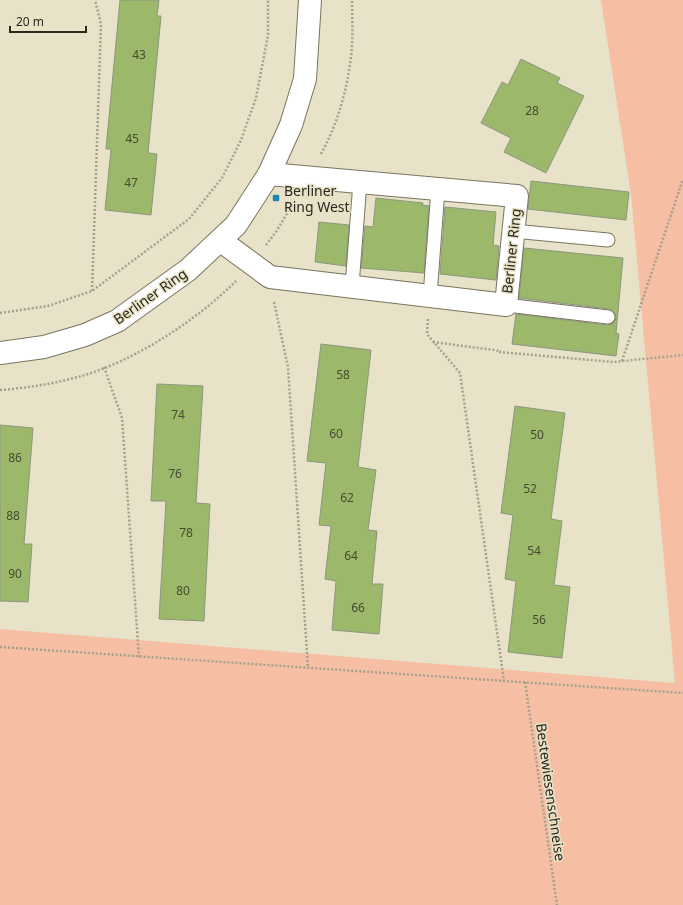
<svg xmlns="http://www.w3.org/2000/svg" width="683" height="905" font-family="'Noto Sans',sans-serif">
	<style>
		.green { fill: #f6bfa3 }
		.building { fill: #9cb86a; stroke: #8d967f }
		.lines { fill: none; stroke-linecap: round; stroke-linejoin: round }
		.service-casing { stroke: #79755e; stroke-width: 15 }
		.minor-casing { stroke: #79755e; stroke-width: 24 }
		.path { stroke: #a5a18d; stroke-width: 2.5; stroke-dasharray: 2 2; stroke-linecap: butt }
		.service { stroke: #fff; stroke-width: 13 }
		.minor { stroke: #fff; stroke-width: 22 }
		.poi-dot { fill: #1f89b0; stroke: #e7e2c8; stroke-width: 1.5 }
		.labels { text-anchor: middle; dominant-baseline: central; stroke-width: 3; stroke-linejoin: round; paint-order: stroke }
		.number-label { font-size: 12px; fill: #464b31 }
		.poi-label { font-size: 14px; fill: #29271e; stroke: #e7e2c8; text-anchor: start }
		.street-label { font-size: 14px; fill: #29271e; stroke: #e7e2c8 }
	</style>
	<rect width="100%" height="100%" fill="#e7e2c8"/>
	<polygon class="green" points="601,0 683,0 683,905 0,905 0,629 675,683 631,194"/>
	<g class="building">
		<polygon points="120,0 159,0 157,16 161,16 148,153 157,154 151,215 105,210 111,149 106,149"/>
		<polygon points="521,59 560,78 557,83 584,96 546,173 504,152 511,138 481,123 502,82 508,85"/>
		<polygon points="531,181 629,192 626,220 528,209"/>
		<polygon points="376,198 423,203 422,205 429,206 424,273 361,268 365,226 373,227"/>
		<polygon points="445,207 496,212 493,245 499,246 496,280 440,274"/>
		<polygon points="319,222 349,225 346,266 315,262"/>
		<polygon points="524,248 623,258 616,333 619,334 616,356 512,344 516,314 607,325 612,324 616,318 615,314 609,309 519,298"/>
		<polygon points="321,344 371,350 358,467 376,470 368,530 377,531 372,584 383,584 379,634 332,630 336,581 325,579 331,526 319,525 326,463 307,461"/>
		<polygon points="157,384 203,386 196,503 210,504 204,621 159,619 166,501 151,501"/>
		<polygon points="515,406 565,413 551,519 562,521 554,585 570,587 562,658 508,652 516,581 505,579 513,515 501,513"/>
		<polygon points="0,425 33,428 24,544 32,544 28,602 0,601"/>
	</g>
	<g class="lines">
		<defs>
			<g id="service">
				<polyline points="513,231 608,240"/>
				<polyline points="352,286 360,182"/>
				<polyline points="430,296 438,189"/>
				<polyline points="506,305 608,317"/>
			</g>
			<g id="minor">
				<polyline points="221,241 270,277 506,305 517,196 269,174"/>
				<polyline points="0,353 44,347 85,335 117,321 188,270 236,225 269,174 291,125 305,79 310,0"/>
			</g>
		</defs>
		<use href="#service" class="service-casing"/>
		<use href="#minor" class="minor-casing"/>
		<g class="path">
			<path d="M321,154C339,121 349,84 352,46C353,31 352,15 352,0"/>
			<polyline points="266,245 276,232 295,200"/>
			<polyline points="92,291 101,24 95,0"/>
			<polyline points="274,302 288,367 308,668"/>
			<polyline points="0,313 48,306 92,291 189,219 222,178 241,140 256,98 268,35 268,0"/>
			<polyline points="428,319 427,334 460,373 504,681"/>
			<polyline points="433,342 501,351"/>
			<polyline points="499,352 613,362 683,355"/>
			<polyline points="622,361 683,179"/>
			<polyline points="104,367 122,418 139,657"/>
			<path d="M0,390C27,388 52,384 78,377C133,362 196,321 236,281"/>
			<polyline points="0,647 683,693"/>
			<polyline points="525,682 557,905"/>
		</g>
		<use href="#service" class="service"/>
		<use href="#minor" class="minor"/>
	</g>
	<rect class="poi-dot" x="272" y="194" width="8" height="8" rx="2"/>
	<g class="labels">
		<g class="number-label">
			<text x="139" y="54">43</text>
			<text x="532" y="110">28</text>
			<text x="132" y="138">45</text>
			<text x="131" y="182">47</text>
			<text x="343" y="374">58</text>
			<text x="178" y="414">74</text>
			<text x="336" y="433">60</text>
			<text x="537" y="434">50</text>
			<text x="15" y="457">86</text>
			<text x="175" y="473">76</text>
			<text x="530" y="488">52</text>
			<text x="347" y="497">62</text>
			<text x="13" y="515">88</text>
			<text x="186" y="532">78</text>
			<text x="534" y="550">54</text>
			<text x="351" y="555">64</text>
			<text x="15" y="573">90</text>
			<text x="183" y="590">80</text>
			<text x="358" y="607">66</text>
			<text x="539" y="619">56</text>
		</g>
		<g class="poi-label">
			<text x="284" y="190">Berliner<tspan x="284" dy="16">Ring West</tspan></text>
		</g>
		<g class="street-label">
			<text transform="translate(511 251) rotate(-84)">Berliner Ring</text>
			<text transform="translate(150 296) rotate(-35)">Berliner Ring</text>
			<text transform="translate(551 792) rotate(82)">Bestewiesenschneise</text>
		</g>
	</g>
	<path d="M10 26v6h76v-6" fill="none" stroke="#29271e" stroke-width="2"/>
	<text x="16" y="26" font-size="12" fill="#29271e" stroke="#e7e2c8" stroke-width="3" paint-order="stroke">20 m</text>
</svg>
